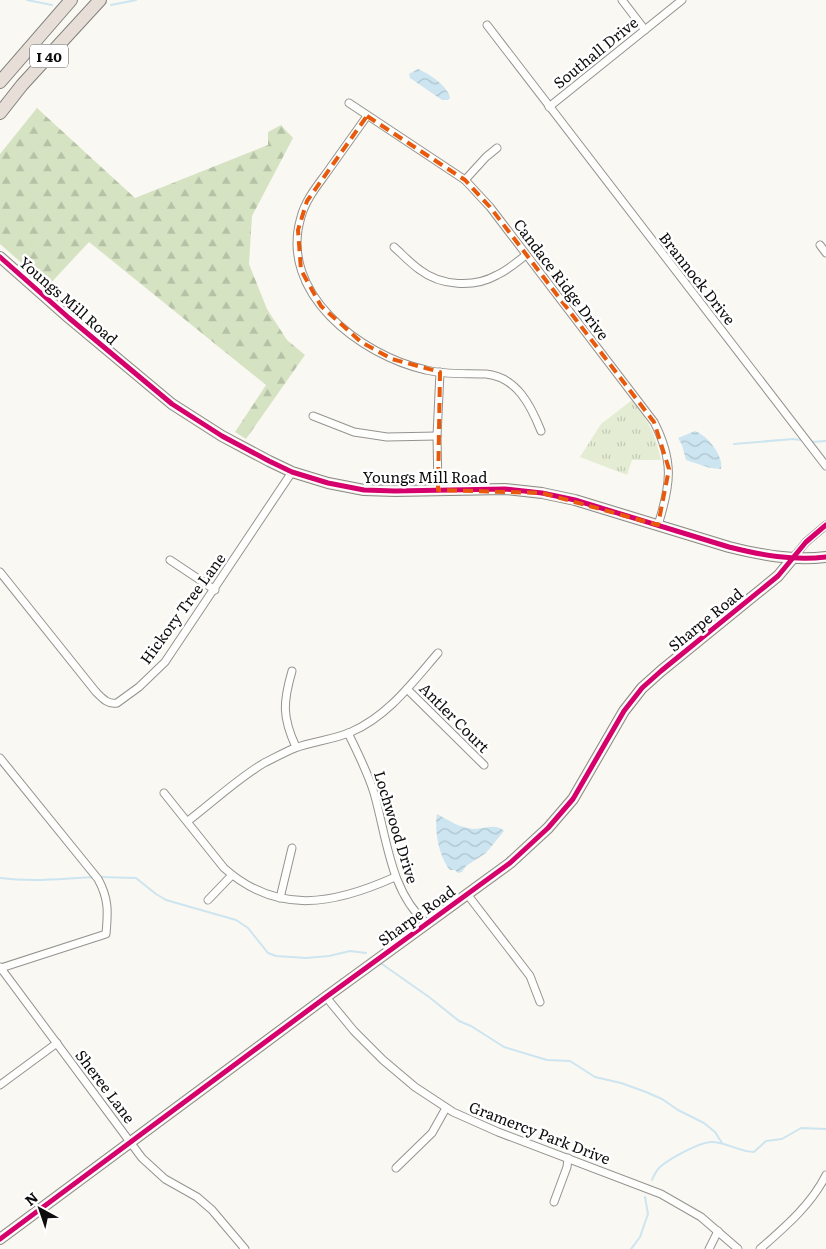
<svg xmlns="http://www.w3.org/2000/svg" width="826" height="1249" font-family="Literata,serif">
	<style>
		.grass { fill: url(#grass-tufts) }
		.forest { fill: url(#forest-firs) }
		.water { fill: url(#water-waves) }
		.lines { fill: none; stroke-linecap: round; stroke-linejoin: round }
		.stream { stroke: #cce5f0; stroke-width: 2 }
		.street-casing { stroke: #949390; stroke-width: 9 }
		.secondary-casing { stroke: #8a8987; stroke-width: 12 }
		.highway-casing { stroke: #81807d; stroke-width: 14 }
		.street { stroke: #fefefd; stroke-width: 7 }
		.secondary { stroke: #f3f2ea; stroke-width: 10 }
		.highway { stroke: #e7ded7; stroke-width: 12 }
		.cycleway-casing { stroke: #fff; stroke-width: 8 }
		.cycleway { stroke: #d6006c; stroke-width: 5 }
		.marked { fill: none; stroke: #e8590c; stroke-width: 4; stroke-dasharray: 10 6; stroke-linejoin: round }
		.labels { text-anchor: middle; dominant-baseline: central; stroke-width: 5; stroke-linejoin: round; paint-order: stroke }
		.shield { fill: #fff; stroke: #565656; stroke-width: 1 }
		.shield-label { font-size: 14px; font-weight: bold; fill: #0d0d0d }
		.street-label { font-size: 15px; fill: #0d0d0d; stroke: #fff }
	</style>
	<defs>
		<pattern id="grass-tufts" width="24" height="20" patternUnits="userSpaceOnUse" patternTransform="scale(1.25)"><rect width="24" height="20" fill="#e4edd4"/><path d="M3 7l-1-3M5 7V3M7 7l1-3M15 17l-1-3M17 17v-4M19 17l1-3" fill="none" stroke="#c2cab5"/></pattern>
		<pattern id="forest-firs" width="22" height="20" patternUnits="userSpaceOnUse" patternTransform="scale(1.25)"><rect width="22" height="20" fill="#d5e3c3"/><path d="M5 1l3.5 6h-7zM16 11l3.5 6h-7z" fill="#b6c2a6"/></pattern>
		<pattern id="water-waves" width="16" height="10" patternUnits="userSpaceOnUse" patternTransform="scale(1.25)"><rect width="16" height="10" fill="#cce5f0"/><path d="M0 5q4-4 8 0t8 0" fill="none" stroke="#aec3cd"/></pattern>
	</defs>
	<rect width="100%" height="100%" fill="#faf8f2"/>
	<path class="grass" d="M632,400C649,422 655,433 661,460H632L627,475L580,457L601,424Z"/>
	<polygon class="forest" points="37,108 135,198 268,145 268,132 281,125 293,138 252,216 249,264 267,309 287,340 305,355 246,439 235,432 266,385 89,242 48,286 0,244 0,154"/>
	<g class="water">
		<path d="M418,69C428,73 448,86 450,98L448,100H442L410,78L409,74Z"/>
		<path d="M695,431C707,435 724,456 721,469L710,468L686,460L682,445L678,438Z"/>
		<path d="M437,814C448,820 460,828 474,829C484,829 497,823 504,831L486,853L466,866L462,872L458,873L455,870H450C439,857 434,830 437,814Z"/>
	</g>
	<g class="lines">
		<g class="stream">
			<polyline points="27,0 52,5"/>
			<polyline points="111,5 136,0"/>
			<polyline points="811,442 826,441"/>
			<polyline points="734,444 793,439 801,440"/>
			<polyline points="100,877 136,878 156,894 166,900 236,920 248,928 268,953 276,956 306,958 329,956 350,951 366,953"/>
			<path d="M0,878C32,882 63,879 95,877"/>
			<polyline points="382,964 429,997 459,1021 471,1026 504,1047 547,1060 570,1061 595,1077 621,1083 646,1092 662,1099 678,1110 704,1123 715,1132 722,1143"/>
			<path d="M652,1180C654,1175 656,1171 660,1167C669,1159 701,1141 713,1142C728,1143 740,1152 754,1152L766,1141L782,1139L801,1128L826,1129"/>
			<polyline points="631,1249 640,1237 648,1214 645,1197"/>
		</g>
		<defs>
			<g id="street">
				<polyline points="622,0 645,30"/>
				<polyline points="487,25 826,466"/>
				<path d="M349,103L465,180L490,207L654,422C674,461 671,484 658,525"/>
				<polyline points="549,107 682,0"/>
				<path d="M367,116C355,133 342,151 330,168C319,184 306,198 301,217C278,293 360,355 426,370C445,375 466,373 486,374C517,377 531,406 541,431"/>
				<polyline points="465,180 486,157 497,148"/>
				<polyline points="820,245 826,253"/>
				<path d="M394,247C402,254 410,263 420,270C441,286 474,288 497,275C508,270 517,262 526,255"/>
				<polyline points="313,416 354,432 387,437 437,436"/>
				<polyline points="438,490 437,436 440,372"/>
				<polyline points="793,558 806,542 826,525"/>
				<polyline points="170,560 215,590"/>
				<path d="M0,572L96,692C102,698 108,705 117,703L139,687L165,662L292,472"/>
				<path d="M292,671C283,702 282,717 296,747"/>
				<polyline points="407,689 484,765"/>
				<path d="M348,733C358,753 368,773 374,793C387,838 390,891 426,923"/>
				<path d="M0,758L98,879C109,899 108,912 106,934L1,968"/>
				<path d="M164,793L224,868C278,916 335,904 395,877"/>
				<path d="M188,821C213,802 237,779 264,763C274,758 285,752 295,748C313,741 333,740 351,732C388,716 412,683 438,653"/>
				<polyline points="467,894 530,976 540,1002"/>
				<polyline points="280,898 292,848"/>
				<polyline points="208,900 232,875"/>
				<polyline points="0,967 142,1158 165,1179 197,1197 212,1210 245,1249"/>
				<polyline points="326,997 354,1031 383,1060 415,1087 453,1112 498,1132 661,1194 701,1217 738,1249"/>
				<polyline points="0,1085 57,1043"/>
				<polyline points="396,1168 432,1133 446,1108"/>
				<polyline points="554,1202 567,1167 568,1158"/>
				<polyline points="709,1249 718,1231"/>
				<path d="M760,1249C785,1227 811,1205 826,1175"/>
			</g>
			<g id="secondary">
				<path d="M0,257L69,318L172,404L222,436L269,461L292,472L328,483L364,490L395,491L505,489L542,493L575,500L729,547C761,555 793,561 826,557"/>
				<polyline points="0,1239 326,997 510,863 548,828 573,799 624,711 642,688 661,671 778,576 793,558"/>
			</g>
			<g id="highway">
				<polyline points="0,82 71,0"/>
				<polyline points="0,113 22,85 100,0"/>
			</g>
		</defs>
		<use href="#street" class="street-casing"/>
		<use href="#secondary" class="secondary-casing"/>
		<use href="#highway" class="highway-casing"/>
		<use href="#street" class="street"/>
		<use href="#secondary" class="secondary"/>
		<use href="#highway" class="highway"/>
		<defs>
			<g id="cycleway">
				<path d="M0,257L69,318L172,404L222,436L269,461L292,472L328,483L364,490L395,491L505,489L542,493L575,500L729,547C761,555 793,561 826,557"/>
				<polyline points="0,1239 326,997 510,863 548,828 573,799 624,711 642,688 661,671 778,576 806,542 826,525"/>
			</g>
		</defs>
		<use href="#cycleway" class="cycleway-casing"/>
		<use href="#cycleway" class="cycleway"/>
	</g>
	<path class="marked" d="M367,116L465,180L490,207L654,422L669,469L658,525L542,493L438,490L440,372L392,359L361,342L321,306L301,270L298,230L307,201Z"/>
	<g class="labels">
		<rect class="shield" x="30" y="44.5" width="38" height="23" rx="4"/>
		<g class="shield-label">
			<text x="49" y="56">I 40</text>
		</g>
		<g class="street-label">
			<text transform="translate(595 52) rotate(-39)">Southall Drive</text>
			<text transform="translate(698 278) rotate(52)">Brannock Drive</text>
			<text transform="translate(562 279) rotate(53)">Candace Ridge Drive</text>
			<text transform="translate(69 300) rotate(41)">Youngs Mill Road</text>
			<text x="425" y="476">Youngs Mill Road</text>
			<text transform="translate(182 608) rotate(-54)">Hickory Tree Lane</text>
			<text transform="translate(705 619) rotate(-39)">Sharpe Road</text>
			<text transform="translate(455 717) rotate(45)">Antler Court</text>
			<text transform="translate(397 827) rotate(73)">Lochwood Drive</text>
			<text transform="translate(416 915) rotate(-36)">Sharpe Road</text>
			<text transform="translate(106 1086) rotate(53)">Sheree Lane</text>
			<text transform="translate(540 1132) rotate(21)">Gramercy Park Drive</text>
		</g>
	</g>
	<g transform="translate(40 1209) rotate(320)" stroke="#ffffff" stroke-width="4" paint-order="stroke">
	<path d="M0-4L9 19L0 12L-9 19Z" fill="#0d0d0d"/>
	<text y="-8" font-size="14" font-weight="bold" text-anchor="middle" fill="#0d0d0d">N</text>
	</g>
</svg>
